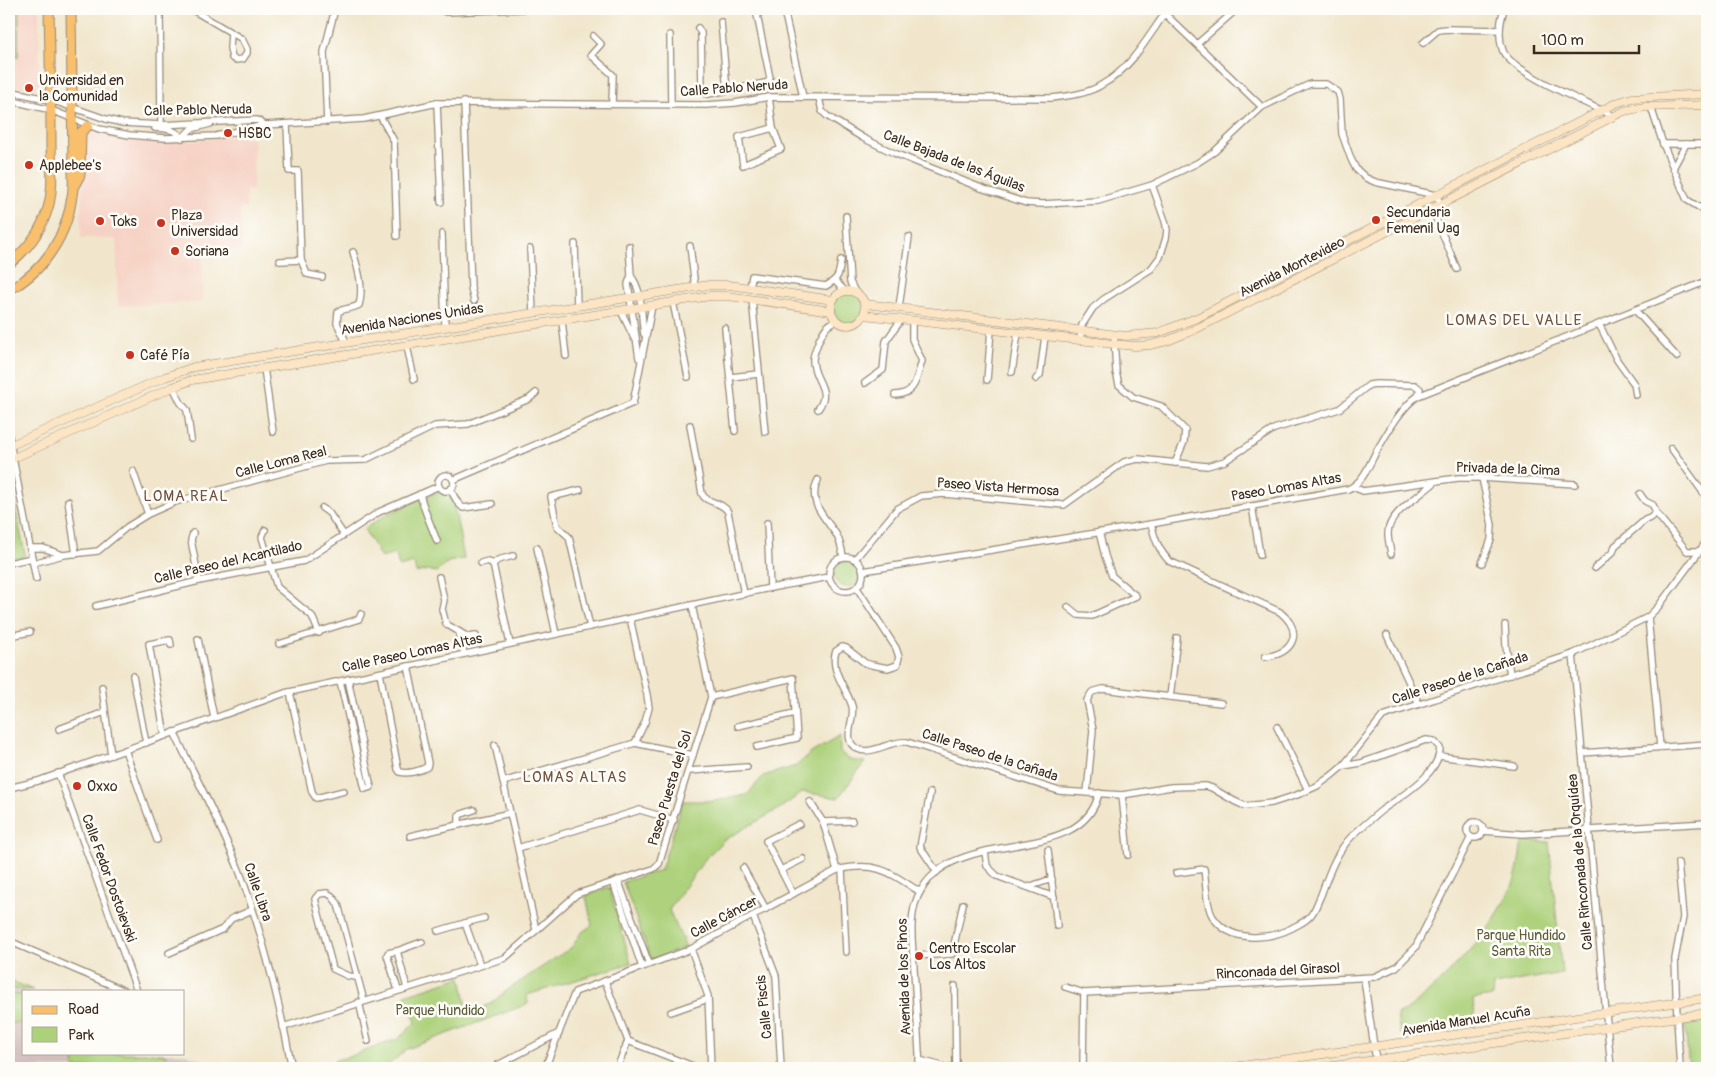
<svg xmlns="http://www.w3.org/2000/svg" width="1716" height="1077" font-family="Pangolin,sans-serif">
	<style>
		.built { fill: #f6d2c4 }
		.industrial { fill: #d1bfbe }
		.green { fill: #add17b; stroke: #747e4c }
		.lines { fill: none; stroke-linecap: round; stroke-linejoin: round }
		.street-casing { stroke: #968875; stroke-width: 8 }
		.secondary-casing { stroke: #968875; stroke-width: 9 }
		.primary-casing { stroke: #968875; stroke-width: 11 }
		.street { stroke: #fff; stroke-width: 5.5 }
		.secondary { stroke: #fce5c4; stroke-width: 8 }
		.primary { stroke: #f8bf6c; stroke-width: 9 }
		.poi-dot { fill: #c8321e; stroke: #fdfcf7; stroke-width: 2 }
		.labels { text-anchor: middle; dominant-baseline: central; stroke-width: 5; stroke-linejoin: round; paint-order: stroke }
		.poi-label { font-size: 14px; fill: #3b2a1e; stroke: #fdfcf7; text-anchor: start }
		.street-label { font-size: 14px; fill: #3b2a1e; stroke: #fdfcf7 }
		.park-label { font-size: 14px; fill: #5d5c3a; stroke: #fdfcf7 }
		.neighbourhood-label { font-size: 15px; letter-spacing: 1px; fill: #6e5140; stroke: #fdfcf7 }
	</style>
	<rect width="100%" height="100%" fill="#fdfcf7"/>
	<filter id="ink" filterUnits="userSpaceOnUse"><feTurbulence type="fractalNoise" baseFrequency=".02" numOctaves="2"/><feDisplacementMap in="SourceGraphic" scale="10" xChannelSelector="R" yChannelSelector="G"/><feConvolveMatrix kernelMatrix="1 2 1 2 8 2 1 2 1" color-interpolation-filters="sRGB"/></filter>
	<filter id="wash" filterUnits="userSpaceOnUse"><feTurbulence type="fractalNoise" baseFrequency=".0096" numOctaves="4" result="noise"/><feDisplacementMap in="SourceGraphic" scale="20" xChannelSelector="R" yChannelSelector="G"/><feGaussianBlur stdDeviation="1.12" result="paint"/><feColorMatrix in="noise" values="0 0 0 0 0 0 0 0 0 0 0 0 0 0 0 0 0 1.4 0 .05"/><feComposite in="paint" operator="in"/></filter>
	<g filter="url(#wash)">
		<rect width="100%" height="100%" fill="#f1e6cc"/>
		<g class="built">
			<polygon points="9,9 39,9 40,83 36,89 30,91 9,85"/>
			<polygon points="87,131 135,142 196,141 236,136 248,137 254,139 253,190 246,191 246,208 240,208 242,250 202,251 203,302 118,306 116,239 81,238 81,205 84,140 85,134"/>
		</g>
		<polygon class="industrial" points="9,980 35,991 24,991 24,1053 184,1053 221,1068 9,1068"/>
		<g class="green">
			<polygon points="9,9 19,9 18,57 9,57"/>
			<circle cx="848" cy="308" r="16"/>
			<polygon points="9,476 25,555 23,557 9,559"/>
			<polygon points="436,493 449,493 456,515 464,559 448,562 436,572 428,570 416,573 414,563 399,567 396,554 381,558 364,529 387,514"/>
			<circle cx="847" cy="574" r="13"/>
			<polygon points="840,736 840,752 850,760 865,762 838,798 803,792 779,809 724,840 705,859 669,910 686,947 651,960 623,882 661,870 683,801 714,801 747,795 763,776 796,766 811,753"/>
			<path d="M1522,841L1549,842L1562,973L1494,985L1493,996L1473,999L1476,1025L1400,1034L1397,1014C1409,1011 1416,1003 1425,995C1458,966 1500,921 1515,879C1519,867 1520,853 1522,841Z"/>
			<polygon points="609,887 631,963 527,995 528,1004 407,1049 385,1068 336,1068 335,1060 348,1057 398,1039 416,1022 405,995 461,977 468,1013 490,1004 509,989 572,947 581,933 592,925 586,896"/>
			<polygon points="9,980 33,990 9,989"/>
			<polygon points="9,994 24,995 22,1023 9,1023"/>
			<polygon points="1707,1021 1707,1068 1689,1068 1685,1024"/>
			<polygon points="76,1053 153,1053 167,1055 161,1068 74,1068"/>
		</g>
	</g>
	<g filter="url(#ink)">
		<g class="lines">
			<defs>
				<g id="street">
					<polyline points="160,9 161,125"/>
					<polyline points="191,9 242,39 247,49 247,53 243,59 235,60 232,58 230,48 231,33"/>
					<polyline points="334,9 361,9"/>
					<polyline points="438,9 446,12 523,9"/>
					<polyline points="782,9 786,19 803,97"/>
					<path d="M1504,9C1500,22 1498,38 1503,51C1512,73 1590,104 1613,116"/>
					<polyline points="1165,14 1262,107"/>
					<polyline points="721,22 727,91"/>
					<polyline points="698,28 701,33 702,90 704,93 708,94 765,83 768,82 770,78 757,15 764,9"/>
					<polyline points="670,35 671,105"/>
					<polyline points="593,36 601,44 591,55 613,75 612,104"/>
					<polyline points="1423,43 1438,30 1447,29 1500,30"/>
					<polyline points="1197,44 1237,9"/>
					<polyline points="9,91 51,100 106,119 122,123 161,125 257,120 265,125"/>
					<polyline points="769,97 773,128 781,149 743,165 739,137 773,128"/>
					<polyline points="819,98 822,111 827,116 863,138 894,153 981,188 1026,203 1042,204 1098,201 1152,185 1197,163 1214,152 1262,107 1310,84 1326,84 1338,92 1340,99 1342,134 1351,159 1356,169 1366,178 1375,182 1436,195 1441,204"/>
					<path d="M9,100L51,110L99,129L129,135L165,138L216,136L265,125L364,119L437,103L706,105L735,103L769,97L1051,98C1069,96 1088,94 1103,84C1132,68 1149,35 1168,9"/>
					<polyline points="464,102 471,288 474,301"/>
					<polyline points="437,103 441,202"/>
					<polyline points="1651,107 1663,144 1687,200 1707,212"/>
					<polyline points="380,116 394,141 397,236"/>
					<polyline points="327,122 324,52 335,9"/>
					<path d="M155,128C166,129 174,128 182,138L191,129L210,124"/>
					<polyline points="1663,144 1707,144"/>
					<polyline points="1673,168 1686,144"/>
					<polyline points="1432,209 1457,269"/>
					<polyline points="846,216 850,282 855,292"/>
					<polyline points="442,234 445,326"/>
					<polyline points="575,244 577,306"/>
					<polyline points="629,246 631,276 628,284 639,358"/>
					<polyline points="690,246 695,287"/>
					<polyline points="530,249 533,313"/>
					<polyline points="301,260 307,274 322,277"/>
					<polyline points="280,261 301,260 298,171 289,171 287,124"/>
					<path d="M631,276C643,291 641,316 644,334"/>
					<polyline points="835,281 845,291"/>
					<path d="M750,288L752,276L826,286C839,278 839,275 841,260"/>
					<polyline points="752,299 765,432"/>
					<polyline points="673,302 688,377"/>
					<polyline points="899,307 909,237"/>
					<polyline points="1635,310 1677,357"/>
					<polyline points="621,311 634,338"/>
					<polyline points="562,321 566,356"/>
					<polyline points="1599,324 1617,360 1634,384 1636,395"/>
					<polyline points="725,328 735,431"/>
					<polyline points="1114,335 1116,372 1119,385 1133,397 1161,406 1185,430 1184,442 1175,463"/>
					<polyline points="1080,340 1082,325 1093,308 1104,299 1151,269 1160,257 1166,238 1167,230 1165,221 1152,185"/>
					<path d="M346,342L337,323L338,312C344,308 352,309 359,305C364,288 358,268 353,252"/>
					<polyline points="407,346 414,379"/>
					<polyline points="264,368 273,432"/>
					<polyline points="1012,372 1018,333"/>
					<polyline points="730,377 759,374"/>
					<polyline points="1036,379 1040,375 1045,336"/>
					<polyline points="987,380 991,330"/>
					<polyline points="865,383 883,370 886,341 901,320"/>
					<polyline points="173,387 181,403 187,410 191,439"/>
					<path d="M895,395C916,394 916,379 922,361L912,339V321"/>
					<path d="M818,409C833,389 812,380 813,359C814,352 817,346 819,340C825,329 825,326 836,321"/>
					<path d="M690,425L702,494C707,504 722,501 728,512L744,594"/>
					<polyline points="9,437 36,579"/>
					<polyline points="1671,448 1707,498"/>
					<polyline points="133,471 148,514"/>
					<circle cx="446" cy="483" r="8"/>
					<polyline points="1482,478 1492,525 1491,540 1482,563"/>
					<polyline points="453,480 633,403 652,306"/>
					<path d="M818,480C807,502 824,516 836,534C840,541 842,549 843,557"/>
					<polyline points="1353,487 1363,491 1458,478 1482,478 1575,484"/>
					<polyline points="450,489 458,503 463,508 492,504"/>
					<polyline points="580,490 551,497 557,526 569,537 590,627"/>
					<path d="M420,494C424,511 431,525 437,541"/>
					<polyline points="1640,494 1645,501 1653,505 1656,513 1687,551 1700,551"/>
					<polyline points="68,501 76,554"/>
					<polyline points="1252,506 1260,555"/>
					<polyline points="322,508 329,513 344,535"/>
					<polyline points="767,523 770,588"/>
					<path d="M1151,524C1155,539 1158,549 1169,561L1280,612C1304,632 1294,653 1265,657"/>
					<polyline points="265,530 262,537 277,587 312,616 319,633"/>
					<polyline points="193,533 191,540 199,581"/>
					<polyline points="30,548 43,548 63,555"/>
					<polyline points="537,548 556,634"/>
					<path d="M1391,554C1390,547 1388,540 1388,534C1387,513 1422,495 1435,482"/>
					<circle cx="846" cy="574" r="17"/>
					<polyline points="855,559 897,509 921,496 944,494 1064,505 1124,462 1138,459 1207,466 1225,461 1274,429 1339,409 1369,385 1376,384 1415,385 1420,389 1418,396"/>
					<polyline points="9,563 32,558"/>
					<polyline points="33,563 63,555 98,551 127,527 148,514 175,502 326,461 365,460 435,426 468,424 529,399 536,393"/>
					<polyline points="481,563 488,561 493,564 498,560 513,556"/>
					<polyline points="493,564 510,644"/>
					<polyline points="1595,568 1613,552 1615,546 1645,520 1650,518 1656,513"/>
					<path d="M863,571L1151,524L1348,489C1363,483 1369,465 1376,452C1386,435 1402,406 1418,396L1707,281"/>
					<polyline points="439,577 444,600 442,609 446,624 468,637 476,636"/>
					<path d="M857,588L896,648L899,657L897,665L888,668L872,665L865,663L846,648L842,647L836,651C829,670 847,689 852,706C856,719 840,741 858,749C871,756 890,740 907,742L1059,791L1122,795L1171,787L1206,786L1212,788L1234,801L1245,806L1272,803L1297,795L1317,786L1331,776L1343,766L1383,716L1573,654L1648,617L1658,607L1707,541"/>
					<polyline points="96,606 199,581 304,561 379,512 439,486"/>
					<polyline points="1068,607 1078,615 1092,616 1136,596 1112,576 1105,556 1099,532"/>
					<polyline points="1648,617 1660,747"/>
					<polyline points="630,618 647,695 649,708 645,722 635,743"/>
					<polyline points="1505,625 1506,646 1510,675"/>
					<polyline points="459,632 464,654"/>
					<polyline points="1387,635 1419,704"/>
					<polyline points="9,636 30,632"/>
					<polyline points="198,639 214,718"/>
					<polyline points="279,644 359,619 361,614"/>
					<polyline points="1573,654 1611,1068"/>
					<path d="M380,673L398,769L400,772C408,774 420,771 427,767L428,763L408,666"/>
					<polyline points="133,676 146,743"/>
					<polyline points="340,681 365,789 371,787 348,679"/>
					<polyline points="102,687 111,755"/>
					<polyline points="290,692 312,792 316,798 344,791"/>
					<polyline points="711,697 793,678 797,738 757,747"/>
					<polyline points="1170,697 1177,638"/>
					<polyline points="738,726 795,713"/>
					<polyline points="1277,727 1308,790"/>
					<polyline points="59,729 105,712"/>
					<path d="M174,732C196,778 220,823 239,870C263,934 279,1001 292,1068"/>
					<polyline points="165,736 149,644 170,640 171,645"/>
					<polyline points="495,745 536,930"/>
					<polyline points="125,750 157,840"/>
					<polyline points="1582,753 1707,744"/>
					<polyline points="1439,756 1514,766"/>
					<polyline points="689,771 747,767"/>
					<polyline points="58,773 137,991"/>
					<polyline points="503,782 635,743 693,755"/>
					<polyline points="9,788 38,781 285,693 770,588 829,577"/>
					<polyline points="930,793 920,847 937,872"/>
					<polyline points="1087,793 1093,730 1087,700 1092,692 1103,689 1221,703"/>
					<polyline points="1122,795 1128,855"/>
					<polyline points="810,802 823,822 837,870"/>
					<polyline points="823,822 852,821"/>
					<circle cx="1475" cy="830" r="8"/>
					<polyline points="459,825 459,815 474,810"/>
					<polyline points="1483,831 1523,834 1707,823"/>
					<polyline points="410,836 510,813"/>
					<polyline points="518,848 640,810 674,820"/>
					<polyline points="1048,850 1057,926"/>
					<polyline points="985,852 987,866 997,876 1054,897"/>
					<polyline points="1678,863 1683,917 1675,959 1677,1018 1680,1068"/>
					<polyline points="743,868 766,909"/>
					<polyline points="842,869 846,952"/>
					<polyline points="781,870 803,859"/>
					<path d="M1176,873L1204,869C1206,882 1206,907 1213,917C1230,943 1268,940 1292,928C1299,924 1306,922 1311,915C1316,909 1318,901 1321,895C1329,873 1336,852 1353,835C1362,827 1372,818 1382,810C1401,796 1439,775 1440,748L1434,741L1426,740L1361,763L1343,766"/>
					<polyline points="618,880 649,964"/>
					<polyline points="613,882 642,967"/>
					<polyline points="1028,887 1052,879"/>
					<polyline points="793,894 766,841 799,824"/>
					<polyline points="753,916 776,976 781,1068"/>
					<polyline points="438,931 465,923"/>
					<polyline points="9,941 125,991"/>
					<polyline points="691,949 708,996 711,1068"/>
					<polyline points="397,951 388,953 387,955 398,990"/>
					<polyline points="169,953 223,929 231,919 252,910"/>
					<polyline points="913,956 952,954 963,904"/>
					<polyline points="480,965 465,923 484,918"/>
					<polyline points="356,977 348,976 333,969 315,899 319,894 327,893 332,896 338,904 364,1001"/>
					<polyline points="1364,979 1376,1060"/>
					<polyline points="605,981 628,1041 698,1068"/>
					<polyline points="955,986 956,1068"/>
					<polyline points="1065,987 1084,993 1374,977 1396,967 1415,948 1471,837"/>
					<polyline points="407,988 397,951 422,942"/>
					<polyline points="359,1002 368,1041"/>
					<polyline points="671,1012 708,999"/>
					<polyline points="283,1027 505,958 577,894 653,869 659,864 711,697 692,605"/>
					<polyline points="919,1060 950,1068"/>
					<polyline points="498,1065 510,1068"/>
					<polyline points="496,1068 498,1065 559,1033"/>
					<path d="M545,1068L575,992L691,949L837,870C876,861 888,871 920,892"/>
					<polyline points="617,1068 628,1041"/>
					<path d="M920,1068C918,1035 916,1002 914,969C913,948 909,925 915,904C942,819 1081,872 1099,793"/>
					<polyline points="1083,1068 1084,993"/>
				</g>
				<g id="secondary">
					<circle cx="848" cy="308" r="17"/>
					<polyline points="866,304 1126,336 1158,333 1199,317 1616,103 1632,98 1707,94"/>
					<polyline points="864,315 1114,344 1135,346 1150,345 1167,341 1194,330 1624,111 1645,107 1707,105"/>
					<polyline points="9,446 165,377 194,367 213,364 709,285 729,285 833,300"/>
					<polyline points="9,460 173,387 192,380 710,296 728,296 831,311"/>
					<polyline points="1227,1068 1707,998"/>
					<polyline points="1319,1068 1707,1013"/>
				</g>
				<g id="primary">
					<polyline points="74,186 80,175 81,132 88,126"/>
					<path d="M9,264C28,249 41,232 48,208C54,187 51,165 51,143C51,99 50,54 49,9"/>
					<path d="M9,290C44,271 67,236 72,196C74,188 73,178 73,169L71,9"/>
				</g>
			</defs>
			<use href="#street" class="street-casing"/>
			<use href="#secondary" class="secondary-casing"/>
			<use href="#primary" class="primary-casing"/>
			<use href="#street" class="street"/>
			<use href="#secondary" class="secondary"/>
			<use href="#primary" class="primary"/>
		</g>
	</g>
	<g class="poi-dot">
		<circle cx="29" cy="88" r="5"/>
		<circle cx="228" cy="133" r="5"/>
		<circle cx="29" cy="165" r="5"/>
		<circle cx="1376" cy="220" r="5"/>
		<circle cx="100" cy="221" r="5"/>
		<circle cx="161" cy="223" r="5"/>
		<circle cx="175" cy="251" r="5"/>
		<circle cx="130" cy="355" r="5"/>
		<circle cx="77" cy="786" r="5"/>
		<circle cx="919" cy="956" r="5"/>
	</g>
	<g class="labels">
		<g class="poi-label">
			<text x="39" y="80">Universidad en<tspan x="39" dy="16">la Comunidad</tspan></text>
			<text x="238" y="133">HSBC</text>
			<text x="39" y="165">Applebee's</text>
			<text x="1386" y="212">Secundaria<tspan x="1386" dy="16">Femenil Uag</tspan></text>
			<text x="171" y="215">Plaza<tspan x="171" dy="16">Universidad</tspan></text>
			<text x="110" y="221">Toks</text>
			<text x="185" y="251">Soriana</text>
			<text x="140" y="355">Café Pía</text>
			<text x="87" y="786">Oxxo</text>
			<text x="929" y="948">Centro Escolar<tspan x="929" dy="16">Los Altos</tspan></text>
		</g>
		<g class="street-label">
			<text transform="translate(734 88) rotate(-4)">Calle Pablo Neruda</text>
			<text transform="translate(198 110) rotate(-1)">Calle Pablo Neruda</text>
			<text transform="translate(954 161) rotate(21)">Calle Bajada de las Águilas</text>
			<text transform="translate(1292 267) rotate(-27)">Avenida Montevideo</text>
			<text transform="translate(412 319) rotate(-9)">Avenida Naciones Unidas</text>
			<text transform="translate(281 462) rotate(-14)">Calle Loma Real</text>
			<text transform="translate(1508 469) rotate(2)">Privada de la Cima</text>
			<text transform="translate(998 487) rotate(4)">Paseo Vista Hermosa</text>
			<text transform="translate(1286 487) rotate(-10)">Paseo Lomas Altas</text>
			<text transform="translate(228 562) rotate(-13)">Calle Paseo del Acantilado</text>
			<text transform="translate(412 653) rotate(-12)">Calle Paseo Lomas Altas</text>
			<text transform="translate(1460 678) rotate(-18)">Calle Paseo de la Cañada</text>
			<text transform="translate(990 755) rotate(18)">Calle Paseo de la Cañada</text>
			<text transform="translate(670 788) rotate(-73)">Paseo Puesta del Sol</text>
			<text transform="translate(1580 862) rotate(-95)">Calle Rinconada de la Orquídea</text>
			<text transform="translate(109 878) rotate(70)">Calle Fedor Dostoievski</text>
			<text transform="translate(258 892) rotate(71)">Calle Libra</text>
			<text transform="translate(724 917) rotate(-28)">Calle Cáncer</text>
			<text transform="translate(1278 971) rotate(-3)">Rinconada del Girasol</text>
			<text transform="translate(904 977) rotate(-92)">Avenida de los Pinos</text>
			<text transform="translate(764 1007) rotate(-96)">Calle Piscis</text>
			<text transform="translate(1466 1021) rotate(-9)">Avenida Manuel Acuña</text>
		</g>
		<g class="park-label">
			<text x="1521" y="935">Parque Hundido<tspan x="1521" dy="16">Santa Rita</tspan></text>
			<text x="440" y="1010">Parque Hundido</text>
		</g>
		<g class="neighbourhood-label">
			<text x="1514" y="320">LOMAS DEL VALLE</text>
			<text x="186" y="496">LOMA REAL</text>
			<text x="575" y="777">LOMAS ALTAS</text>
		</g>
	</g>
	<rect width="1716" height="1077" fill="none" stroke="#fdfcf7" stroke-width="30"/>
	<rect x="22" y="990" width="162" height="65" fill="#fdfcf7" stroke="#afa8a0"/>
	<rect x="32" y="1006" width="25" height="8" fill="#f8bf6c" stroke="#afa8a0"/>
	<text x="68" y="1014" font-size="15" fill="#3b2a1e">Road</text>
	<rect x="32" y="1027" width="25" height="15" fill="#add17b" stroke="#afa8a0"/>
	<text x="68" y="1040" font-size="15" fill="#3b2a1e">Park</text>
	<path d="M1534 45v8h105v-8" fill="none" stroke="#3b2a1e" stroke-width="2.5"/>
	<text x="1541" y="45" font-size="15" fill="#3b2a1e" stroke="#fdfcf7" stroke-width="4" paint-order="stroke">100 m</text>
</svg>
